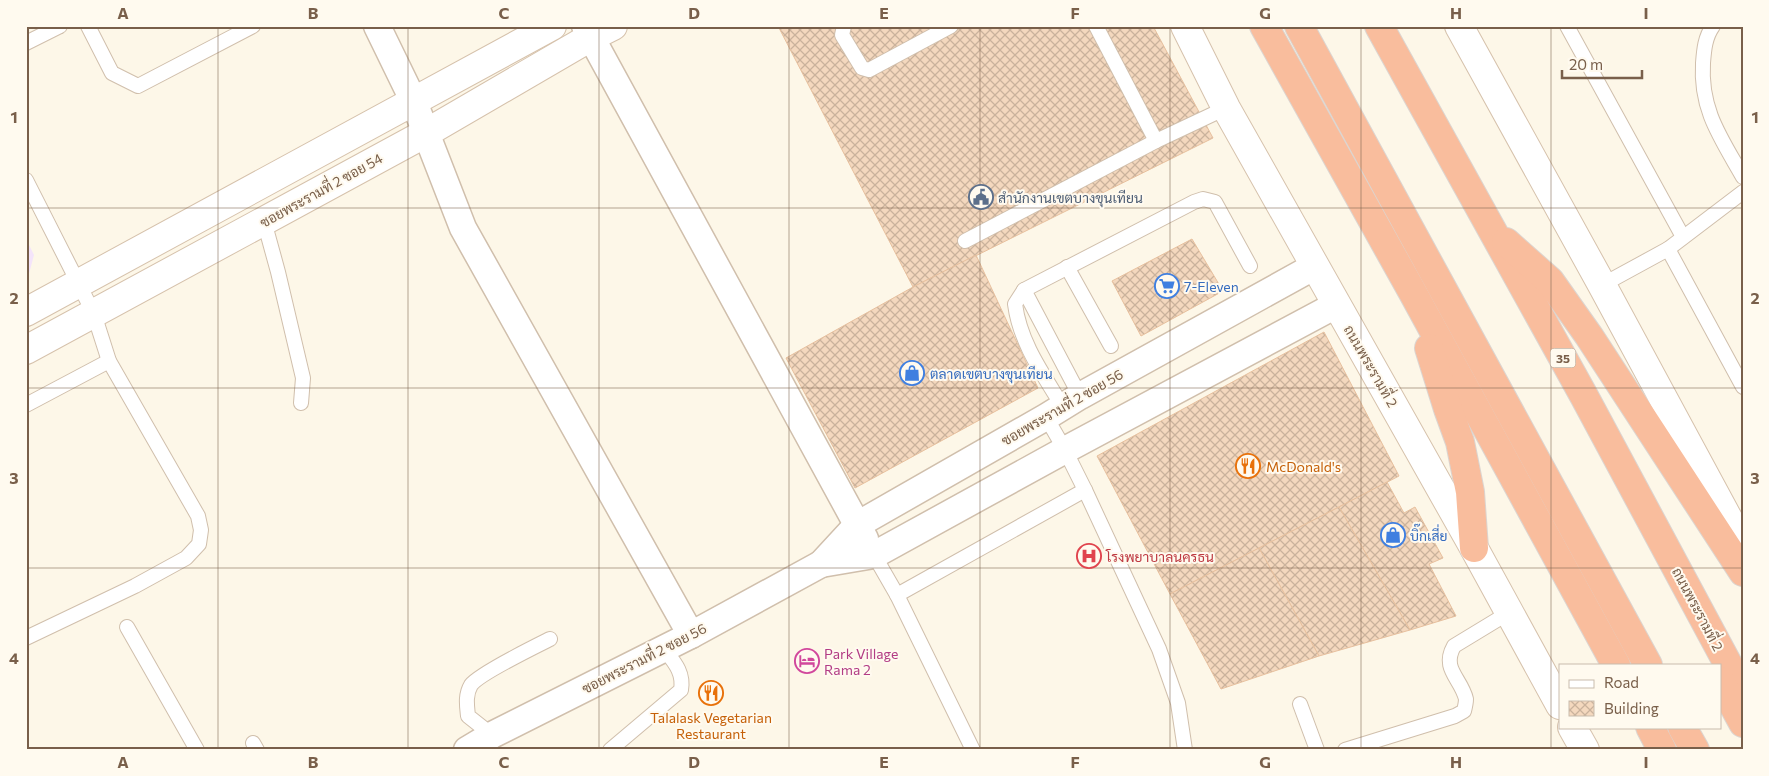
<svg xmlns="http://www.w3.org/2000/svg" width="1769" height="776" font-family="Commissioner,Sarabun,sans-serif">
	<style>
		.education { fill: #f4e4fa }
		.building { fill: url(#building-cross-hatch); stroke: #e7c09e }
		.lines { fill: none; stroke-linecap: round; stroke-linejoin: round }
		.lane-casing { stroke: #d0bfac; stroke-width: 16 }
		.street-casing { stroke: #d0bfac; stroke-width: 29 }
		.secondary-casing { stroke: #d6c2ac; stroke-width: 30 }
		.highway-casing { stroke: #dcd5d0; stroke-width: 30 }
		.lane { stroke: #fff; stroke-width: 14 }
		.street { stroke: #fff; stroke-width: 26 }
		.secondary { stroke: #fff; stroke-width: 28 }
		.highway { stroke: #f9bd9d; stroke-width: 28 }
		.grid { fill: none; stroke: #795f4a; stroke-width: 1; stroke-opacity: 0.55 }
		.labels { text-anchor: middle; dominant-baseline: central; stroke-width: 4; stroke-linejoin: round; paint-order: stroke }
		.shield { fill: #fffaef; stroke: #a18e7c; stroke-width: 1 }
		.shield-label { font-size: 12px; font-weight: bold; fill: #795f4a }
		.street-label { font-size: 14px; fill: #795f4a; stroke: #fffaef }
		.service-label { font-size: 14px; fill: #4e5e75; stroke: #fffaef; text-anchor: start }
		.shop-label { font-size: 14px; fill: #366cbe; stroke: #fffaef; text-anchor: start }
		.food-label { font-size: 14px; fill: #c56008; stroke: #fffaef; text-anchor: start }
		.health-label { font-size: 14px; fill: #be3a42; stroke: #fffaef; text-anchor: start }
		.hotel-label { font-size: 14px; fill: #b23c85; stroke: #fffaef; text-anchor: start }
		.neatline { fill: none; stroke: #795f4a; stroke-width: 2 }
		.grid-label { font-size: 16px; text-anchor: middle; font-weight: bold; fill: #795f4a }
	</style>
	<defs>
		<pattern id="building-cross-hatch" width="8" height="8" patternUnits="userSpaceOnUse" patternTransform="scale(1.25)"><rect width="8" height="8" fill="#f4d8be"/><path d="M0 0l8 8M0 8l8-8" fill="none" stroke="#cab29c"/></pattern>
	</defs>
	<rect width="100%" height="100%" fill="#fdf7e8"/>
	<polygon class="education" points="26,239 34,255 26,285"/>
	<g class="building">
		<polygon points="778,26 1153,26 1213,138 913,287"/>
		<polygon points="1192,239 1223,291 1141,336 1112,281"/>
		<polygon points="976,255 1038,388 855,488 786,358 913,287"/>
		<polygon points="1324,332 1399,476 1170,594 1097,456"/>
		<polygon points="1387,482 1404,513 1415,507 1443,558 1429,564 1456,616 1410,630 1339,507"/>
		<polygon points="1339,507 1410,630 1319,656 1259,548"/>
		<polygon points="1259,548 1319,656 1221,689 1170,594"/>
	</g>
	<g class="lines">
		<defs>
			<g id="lane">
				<polyline points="88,26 112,73 138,86 253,26"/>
				<polyline points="844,26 842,35 862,68 869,70 951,26"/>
				<polyline points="1096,26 1156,141"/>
				<polyline points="1567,26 1683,237"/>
				<path d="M1713,26C1705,37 1704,50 1703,63C1700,110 1721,138 1743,177"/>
				<polyline points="26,43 60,26"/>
				<polyline points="26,180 94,314 109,361 198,516 201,530 199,544 186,558 135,586 26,638"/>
				<polyline points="264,221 278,272 303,378 301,403"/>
				<polyline points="965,241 1156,141 1226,108"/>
				<polyline points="1668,249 1743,387"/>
				<polyline points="1067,267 1111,346"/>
				<polyline points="1602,285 1668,249 1743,192"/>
				<polyline points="1024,290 1080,396"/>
				<polyline points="26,405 109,361"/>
				<path d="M1063,407C1043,374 1020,343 1015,304L1024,290L1194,202L1203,199L1215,202L1250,266"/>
				<polyline points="1046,417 1065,450 1085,490 1159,649 1178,703 1185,750"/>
				<polyline points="874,555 897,595 973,750"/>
				<polyline points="897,595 1085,490"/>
				<polyline points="127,627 197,750"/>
				<polyline points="1300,704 1317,750"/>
				<path d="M492,735L468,716C467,706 465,695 471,685C479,674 534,647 550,639"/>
				<polyline points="253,743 257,750"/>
				<path d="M610,750L681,690C684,672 674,662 664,649"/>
				<path d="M1345,750L1455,716L1464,711C1465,707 1466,702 1466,699C1461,678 1441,669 1454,646L1510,612"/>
			</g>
			<g id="street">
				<polyline points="377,26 414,102 463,228 691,635"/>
				<polyline points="585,26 865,539"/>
				<polyline points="1315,266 1080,396 1046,417 857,525 821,564 874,555 1065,450 1336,305"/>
				<polyline points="467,750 492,735 691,635 821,564"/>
			</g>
			<g id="secondary">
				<polyline points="1185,26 1226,108 1474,548 1560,705"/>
				<polyline points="1459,26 1602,285 1743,546"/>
				<polyline points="26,312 552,26"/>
				<polyline points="26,350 426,133 591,37 613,26"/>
				<polyline points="1572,727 1585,750"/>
			</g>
			<g id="highway">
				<polyline points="1264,26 1413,293 1616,665"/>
				<polyline points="1299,26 1648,665"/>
				<polyline points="1379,26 1584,396 1743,692"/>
				<polyline points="1506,242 1550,281 1589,336 1743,572"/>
				<polyline points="1429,348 1448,409 1460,442 1470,492 1474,548"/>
				<polyline points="1720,681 1743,723"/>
				<polyline points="1650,727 1662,750"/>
				<polyline points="1682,727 1695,750"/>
			</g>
		</defs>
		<use href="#lane" class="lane-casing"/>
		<use href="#street" class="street-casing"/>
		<use href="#secondary" class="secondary-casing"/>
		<use href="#highway" class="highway-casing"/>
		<use href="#lane" class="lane"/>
		<use href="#street" class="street"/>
		<use href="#secondary" class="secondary"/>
		<use href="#highway" class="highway"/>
	</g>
	<path class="grid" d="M218,26V750M408,26V750M599,26V750M789,26V750M980,26V750M1170,26V750M1361,26V750M1551,26V750M26,208H1743M26,388H1743M26,568H1743"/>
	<defs>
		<symbol id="civic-ring" viewBox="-11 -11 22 22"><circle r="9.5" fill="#fffaef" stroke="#5c6f8a" stroke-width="1.5"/><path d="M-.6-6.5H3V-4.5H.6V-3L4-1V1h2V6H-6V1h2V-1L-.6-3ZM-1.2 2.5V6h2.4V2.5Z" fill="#5c6f8a"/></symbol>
		<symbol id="supermarket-ring" viewBox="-11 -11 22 22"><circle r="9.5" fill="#fffaef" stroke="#3f7fe0" stroke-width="1.5"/><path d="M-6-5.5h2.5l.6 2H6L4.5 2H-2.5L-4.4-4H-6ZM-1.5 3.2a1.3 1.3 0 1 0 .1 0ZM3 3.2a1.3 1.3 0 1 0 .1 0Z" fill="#3f7fe0"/></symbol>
		<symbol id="shop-ring" viewBox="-11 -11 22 22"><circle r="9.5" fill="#fffaef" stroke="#3f7fe0" stroke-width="1.5"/><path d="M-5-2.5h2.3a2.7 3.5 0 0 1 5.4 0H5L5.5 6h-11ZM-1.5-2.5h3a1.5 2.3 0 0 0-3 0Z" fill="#3f7fe0"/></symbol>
		<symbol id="restaurant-ring" viewBox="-11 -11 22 22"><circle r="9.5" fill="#fffaef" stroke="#e8710a" stroke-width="1.5"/><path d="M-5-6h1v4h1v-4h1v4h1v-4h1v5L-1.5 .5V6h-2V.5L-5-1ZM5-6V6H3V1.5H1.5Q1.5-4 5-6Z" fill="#e8710a"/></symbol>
		<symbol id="hospital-ring" viewBox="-11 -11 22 22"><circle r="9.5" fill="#fffaef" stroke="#e0444e" stroke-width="1.5"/><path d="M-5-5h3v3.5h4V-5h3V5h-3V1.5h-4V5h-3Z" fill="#e0444e"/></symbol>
		<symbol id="hotel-ring" viewBox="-11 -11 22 22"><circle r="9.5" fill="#fffaef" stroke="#d1479c" stroke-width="1.5"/><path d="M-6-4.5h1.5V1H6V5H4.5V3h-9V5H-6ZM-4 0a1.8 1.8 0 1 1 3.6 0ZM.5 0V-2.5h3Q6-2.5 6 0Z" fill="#d1479c"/></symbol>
	</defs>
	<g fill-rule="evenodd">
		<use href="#civic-ring" x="967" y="183" width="28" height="28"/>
		<use href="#supermarket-ring" x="1153" y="272" width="28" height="28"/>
		<use href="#shop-ring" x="898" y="359" width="28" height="28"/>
		<use href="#restaurant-ring" x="1234" y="452" width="28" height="28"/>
		<use href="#shop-ring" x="1379" y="521" width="28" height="28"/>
		<use href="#hospital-ring" x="1075" y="542" width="28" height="28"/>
		<use href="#hotel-ring" x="793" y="647" width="28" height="28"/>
		<use href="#restaurant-ring" x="697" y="679" width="28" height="28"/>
	</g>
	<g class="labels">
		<rect class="shield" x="1550.5" y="348.5" width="25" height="19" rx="4"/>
		<g class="shield-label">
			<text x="1563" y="358">35</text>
		</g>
		<g class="street-label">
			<text transform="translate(321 190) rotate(-29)">ซอยพระรามที่ 2 ซอย 54</text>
			<text transform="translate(1371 366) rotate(60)">ถนนพระรามที่ 2</text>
			<text transform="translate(1062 407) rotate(-30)">ซอยพระรามที่ 2 ซอย 56</text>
			<text transform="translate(1698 609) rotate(62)">ถนนพระรามที่ 2</text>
			<text transform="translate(644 658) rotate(-27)">ซอยพระรามที่ 2 ซอย 56</text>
		</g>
		<g class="service-label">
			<text x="998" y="197">สำนักงานเขตบางขุนเทียน</text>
		</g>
		<g class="shop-label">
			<text x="1184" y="286">7-Eleven</text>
			<text x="930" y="373">ตลาดเขตบางขุนเทียน</text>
			<text x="1410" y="535">บิ๊กเสี่ย</text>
		</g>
		<g class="food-label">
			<text x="1266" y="466">McDonald's</text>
			<text x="711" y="717" text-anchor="middle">Talalask Vegetarian<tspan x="711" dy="16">Restaurant</tspan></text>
		</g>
		<g class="health-label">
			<text x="1106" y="556">โรงพยาบาลนครธน</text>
		</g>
		<g class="hotel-label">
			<text x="824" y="653">Park Village<tspan x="824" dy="16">Rama 2</tspan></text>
		</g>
	</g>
	<rect width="1769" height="776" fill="none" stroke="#fffaef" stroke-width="55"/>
	<rect x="1559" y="664" width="162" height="65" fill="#fffaef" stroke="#c9bcad"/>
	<rect x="1569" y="680" width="25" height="8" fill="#ffffff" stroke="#c9bcad"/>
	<text x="1604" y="688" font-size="15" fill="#795f4a">Road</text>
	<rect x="1569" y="701" width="25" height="15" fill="url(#building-cross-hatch)" stroke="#c9bcad"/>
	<text x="1604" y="714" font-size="15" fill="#795f4a">Building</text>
	<path d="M1562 70v8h80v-8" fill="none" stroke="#795f4a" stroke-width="2.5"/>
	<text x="1569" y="70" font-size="15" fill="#795f4a" stroke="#fffaef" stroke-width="4" paint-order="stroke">20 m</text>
	<rect x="28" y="28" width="1714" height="720" class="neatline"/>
	<g class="grid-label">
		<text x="123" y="19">A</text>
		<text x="313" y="19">B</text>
		<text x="504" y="19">C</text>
		<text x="694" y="19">D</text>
		<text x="884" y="19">E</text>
		<text x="1075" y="19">F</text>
		<text x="1265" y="19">G</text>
		<text x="1456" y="19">H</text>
		<text x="1646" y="19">I</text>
		<text x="14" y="123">1</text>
		<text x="1755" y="123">1</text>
		<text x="14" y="304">2</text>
		<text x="1755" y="304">2</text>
		<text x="14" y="484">3</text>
		<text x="1755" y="484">3</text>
		<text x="14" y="664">4</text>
		<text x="1755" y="664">4</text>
		<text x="123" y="768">A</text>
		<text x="313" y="768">B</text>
		<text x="504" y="768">C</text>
		<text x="694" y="768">D</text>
		<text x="884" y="768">E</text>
		<text x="1075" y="768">F</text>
		<text x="1265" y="768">G</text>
		<text x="1456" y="768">H</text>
		<text x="1646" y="768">I</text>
	</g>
</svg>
